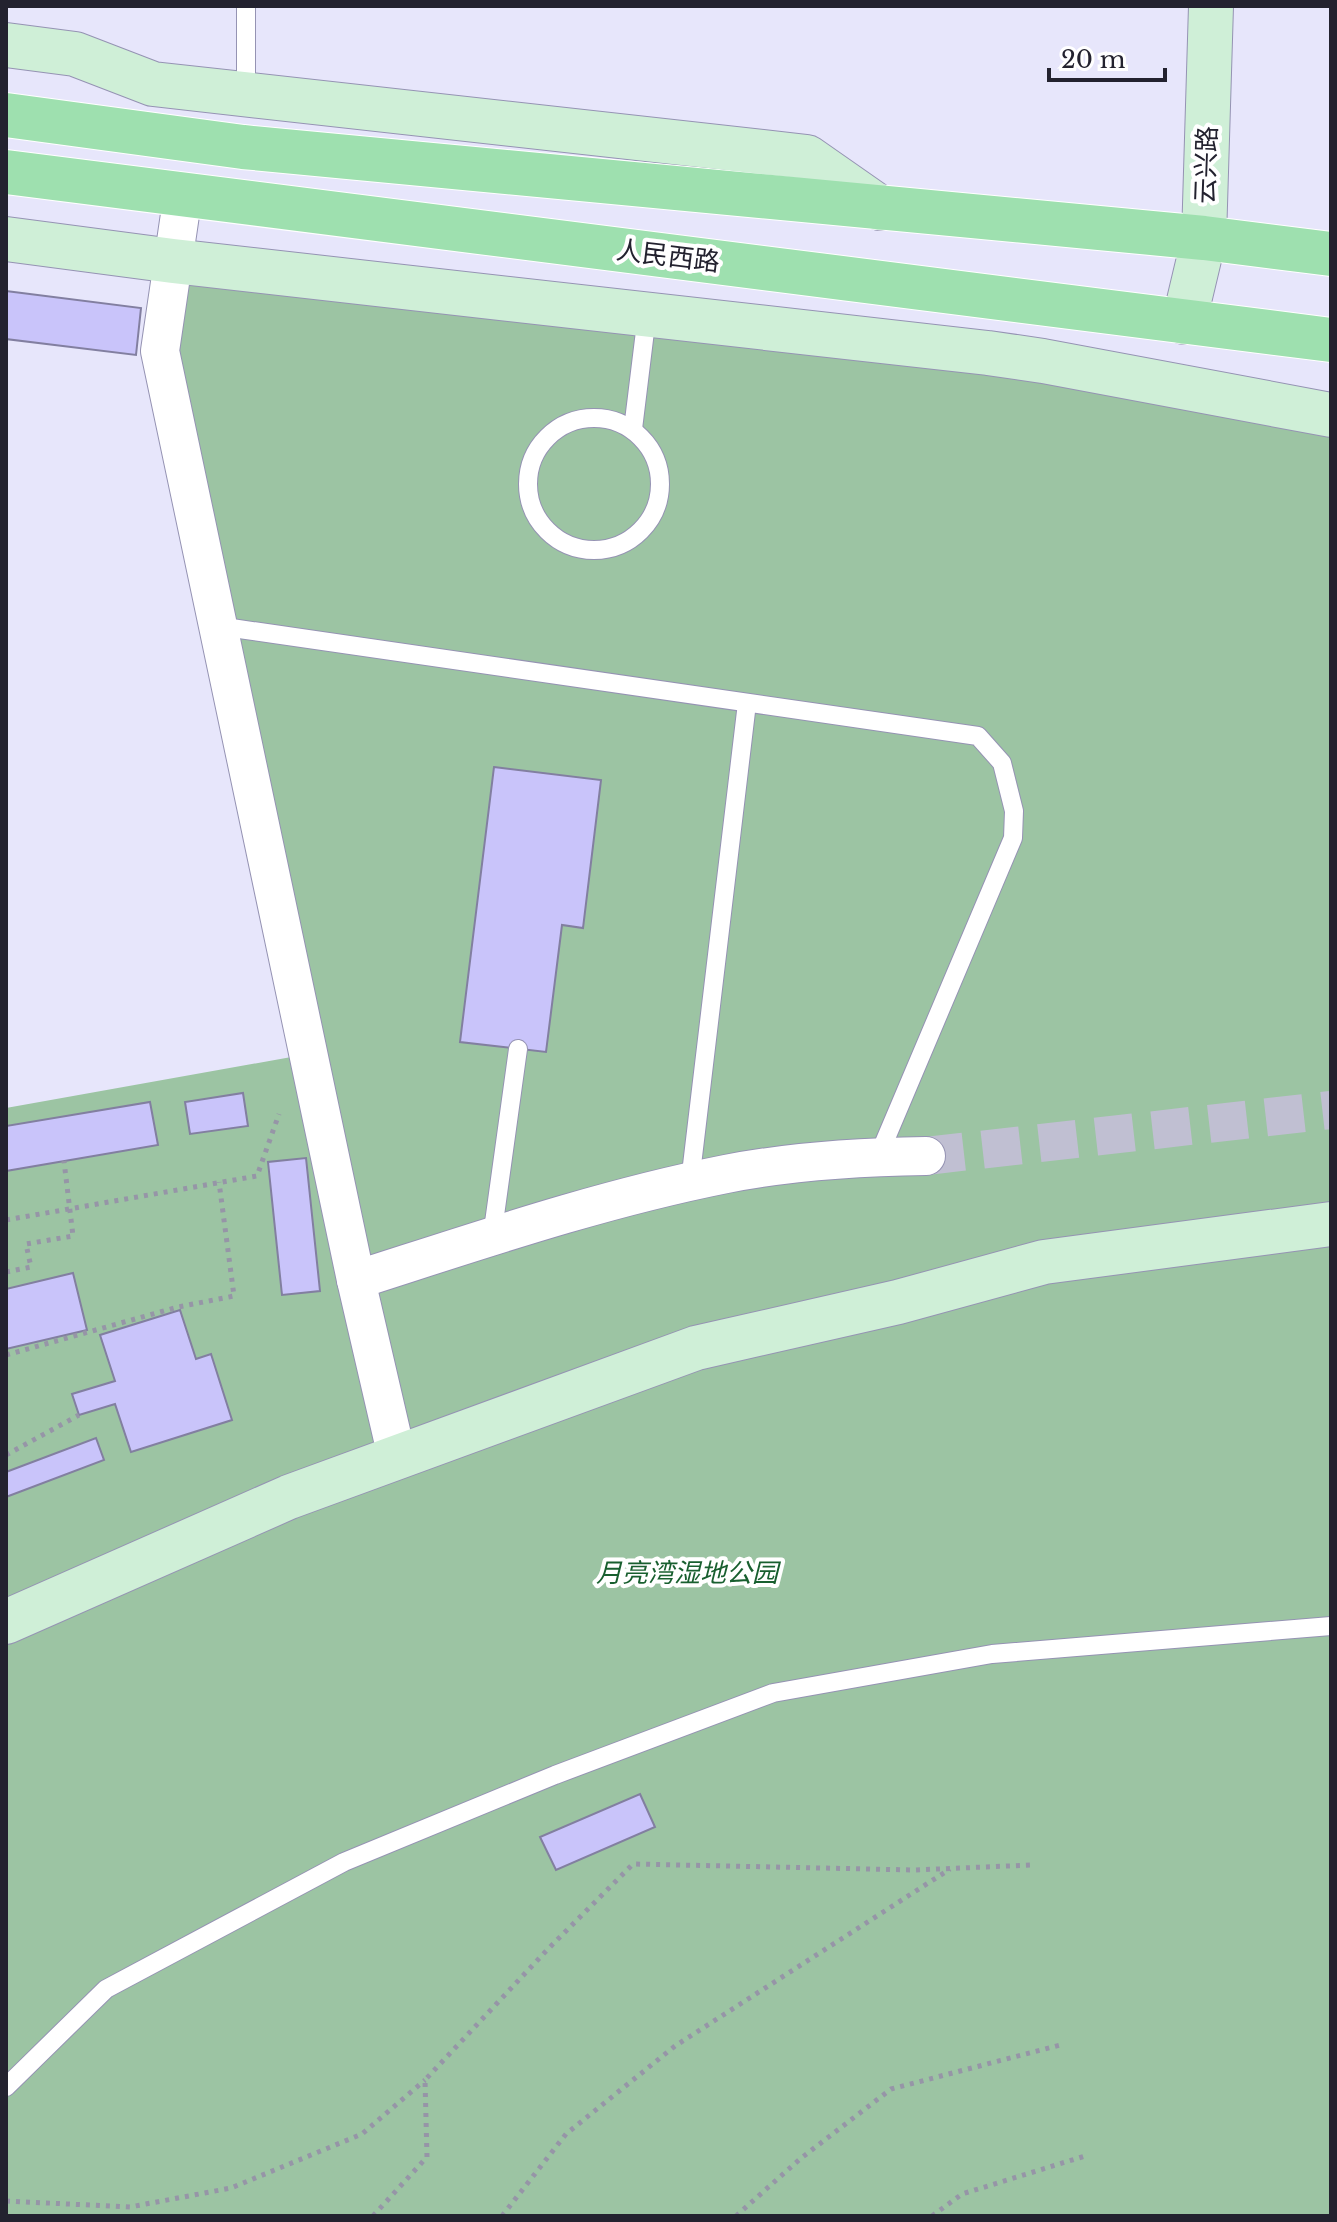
<svg xmlns="http://www.w3.org/2000/svg" width="1337" height="2222" font-family="'Libre Baskerville','Noto Sans SC',serif">
	<style>
		.green { fill: #9cc4a3 }
		.building { fill: #c9c4fa; stroke: #827fa0; stroke-width: 2 }
		.lines { fill: none; stroke-linecap: round; stroke-linejoin: round }
		.street-tunnel { stroke: #c0bfd2; stroke-width: 38; stroke-dasharray: 38 19; stroke-linecap: butt }
		.lane-casing { stroke: #9593b3; stroke-width: 20 }
		.street-casing { stroke: #9593b3; stroke-width: 40 }
		.secondary-casing { stroke: #9593b3; stroke-width: 46 }
		.primary-casing { stroke: #fff; stroke-width: 46 }
		.path { stroke: #9695a7; stroke-width: 5; stroke-dasharray: 4 6; stroke-linecap: butt }
		.lane { stroke: #fff; stroke-width: 18 }
		.street { stroke: #fff; stroke-width: 38 }
		.secondary { stroke: #cfefd7; stroke-width: 44 }
		.primary { stroke: #9ee0af; stroke-width: 44 }
		.labels { text-anchor: middle; dominant-baseline: central; stroke-width: 8; stroke-linejoin: round; paint-order: stroke }
		.street-label { font-size: 26px; fill: #23222f; stroke: #fff }
		.park-label { font-size: 26px; font-style: italic; fill: #185f2f; stroke: #fff }
	</style>
	<rect width="100%" height="100%" fill="#e7e6fb"/>
	<polygon class="green" points="173,261 1331,415 1331,2216 6,2216 6,1108 308,1054 160,351"/>
	<g class="building">
		<polygon points="6,291 141,308 136,355 6,339"/>
		<polygon points="494,767 601,780 583,928 562,925 546,1052 460,1042"/>
		<polygon points="243,1093 248,1126 190,1134 185,1102"/>
		<polygon points="150,1102 158,1145 6,1171 6,1126"/>
		<polygon points="306,1158 320,1291 282,1295 268,1162"/>
		<polygon points="73,1273 87,1330 6,1349 6,1289"/>
		<polygon points="180,1310 196,1359 211,1354 232,1420 131,1452 115,1404 79,1415 72,1394 115,1381 100,1335"/>
		<polygon points="96,1438 104,1460 6,1497 6,1472"/>
		<polygon points="640,1794 655,1827 556,1870 540,1837"/>
	</g>
	<g class="lines">
		<polyline class="street-tunnel" points="926,1156 1331,1110"/>
		<defs>
			<g id="lane">
				<polyline points="246,94 246,6"/>
				<circle cx="594" cy="484" r="66"/>
				<polyline points="633,429 647,315"/>
				<polyline points="218,626 978,736 1002,763 1014,811 1013,838 878,1157"/>
				<polyline points="690,1182 747,703"/>
				<polyline points="492,1237 518,1049"/>
				<polyline points="6,2087 106,1989 344,1862 555,1775 773,1693 992,1654 1331,1626"/>
			</g>
			<g id="street">
				<path d="M183,194L160,351L356,1280C478,1241 600,1199 726,1174C792,1161 859,1157 926,1156"/>
				<polyline points="356,1280 397,1457"/>
			</g>
			<g id="secondary">
				<polyline points="6,45 75,54 153,84 807,157 880,208"/>
				<polyline points="6,239 173,261 988,353 1043,361 1331,415"/>
				<polyline points="1184,322 1204,238 1211,6"/>
				<polyline points="6,1622 289,1497 696,1348 898,1302 1044,1262 1331,1224"/>
			</g>
			<g id="primary">
				<polyline points="6,115 243,147 1204,238 1331,254"/>
				<polyline points="6,172 1331,340"/>
			</g>
		</defs>
		<use href="#lane" class="lane-casing"/>
		<use href="#street" class="street-casing"/>
		<use href="#secondary" class="secondary-casing"/>
		<use href="#primary" class="primary-casing"/>
		<g class="path">
			<polyline points="6,1220 257,1176 279,1114"/>
			<polyline points="6,1272 31,1267 26,1244 73,1236 64,1161"/>
			<polyline points="6,1355 178,1307 234,1296 219,1182"/>
			<polyline points="6,1455 79,1415"/>
			<polyline points="6,2201 130,2207 231,2188 362,2134 425,2080"/>
			<polyline points="373,2216 427,2157 425,2080 547,1950 633,1864 915,1870 1031,1865"/>
			<polyline points="502,2216 566,2134 675,2046 950,1869"/>
			<polyline points="736,2216 800,2159 891,2089 1064,2044"/>
			<polyline points="932,2216 962,2194 1085,2156"/>
		</g>
		<use href="#lane" class="lane"/>
		<use href="#street" class="street"/>
		<use href="#secondary" class="secondary"/>
		<use href="#primary" class="primary"/>
	</g>
	<g class="labels">
		<g class="street-label">
			<text transform="translate(1206 165) rotate(-88)">云兴路</text>
			<text transform="translate(668 256) rotate(7)">人民西路</text>
		</g>
		<g class="park-label">
			<text x="687" y="1573">月亮湾湿地公园</text>
		</g>
	</g>
	<rect width="1337" height="2222" fill="none" stroke="#23222f" stroke-width="16"/>
	<path d="M1049 68v12h116v-12" fill="none" stroke="#23222f" stroke-width="4"/>
	<text x="1061" y="68" font-size="24" fill="#23222f" stroke="#ffffff" stroke-width="6" paint-order="stroke">20 m</text>
</svg>
